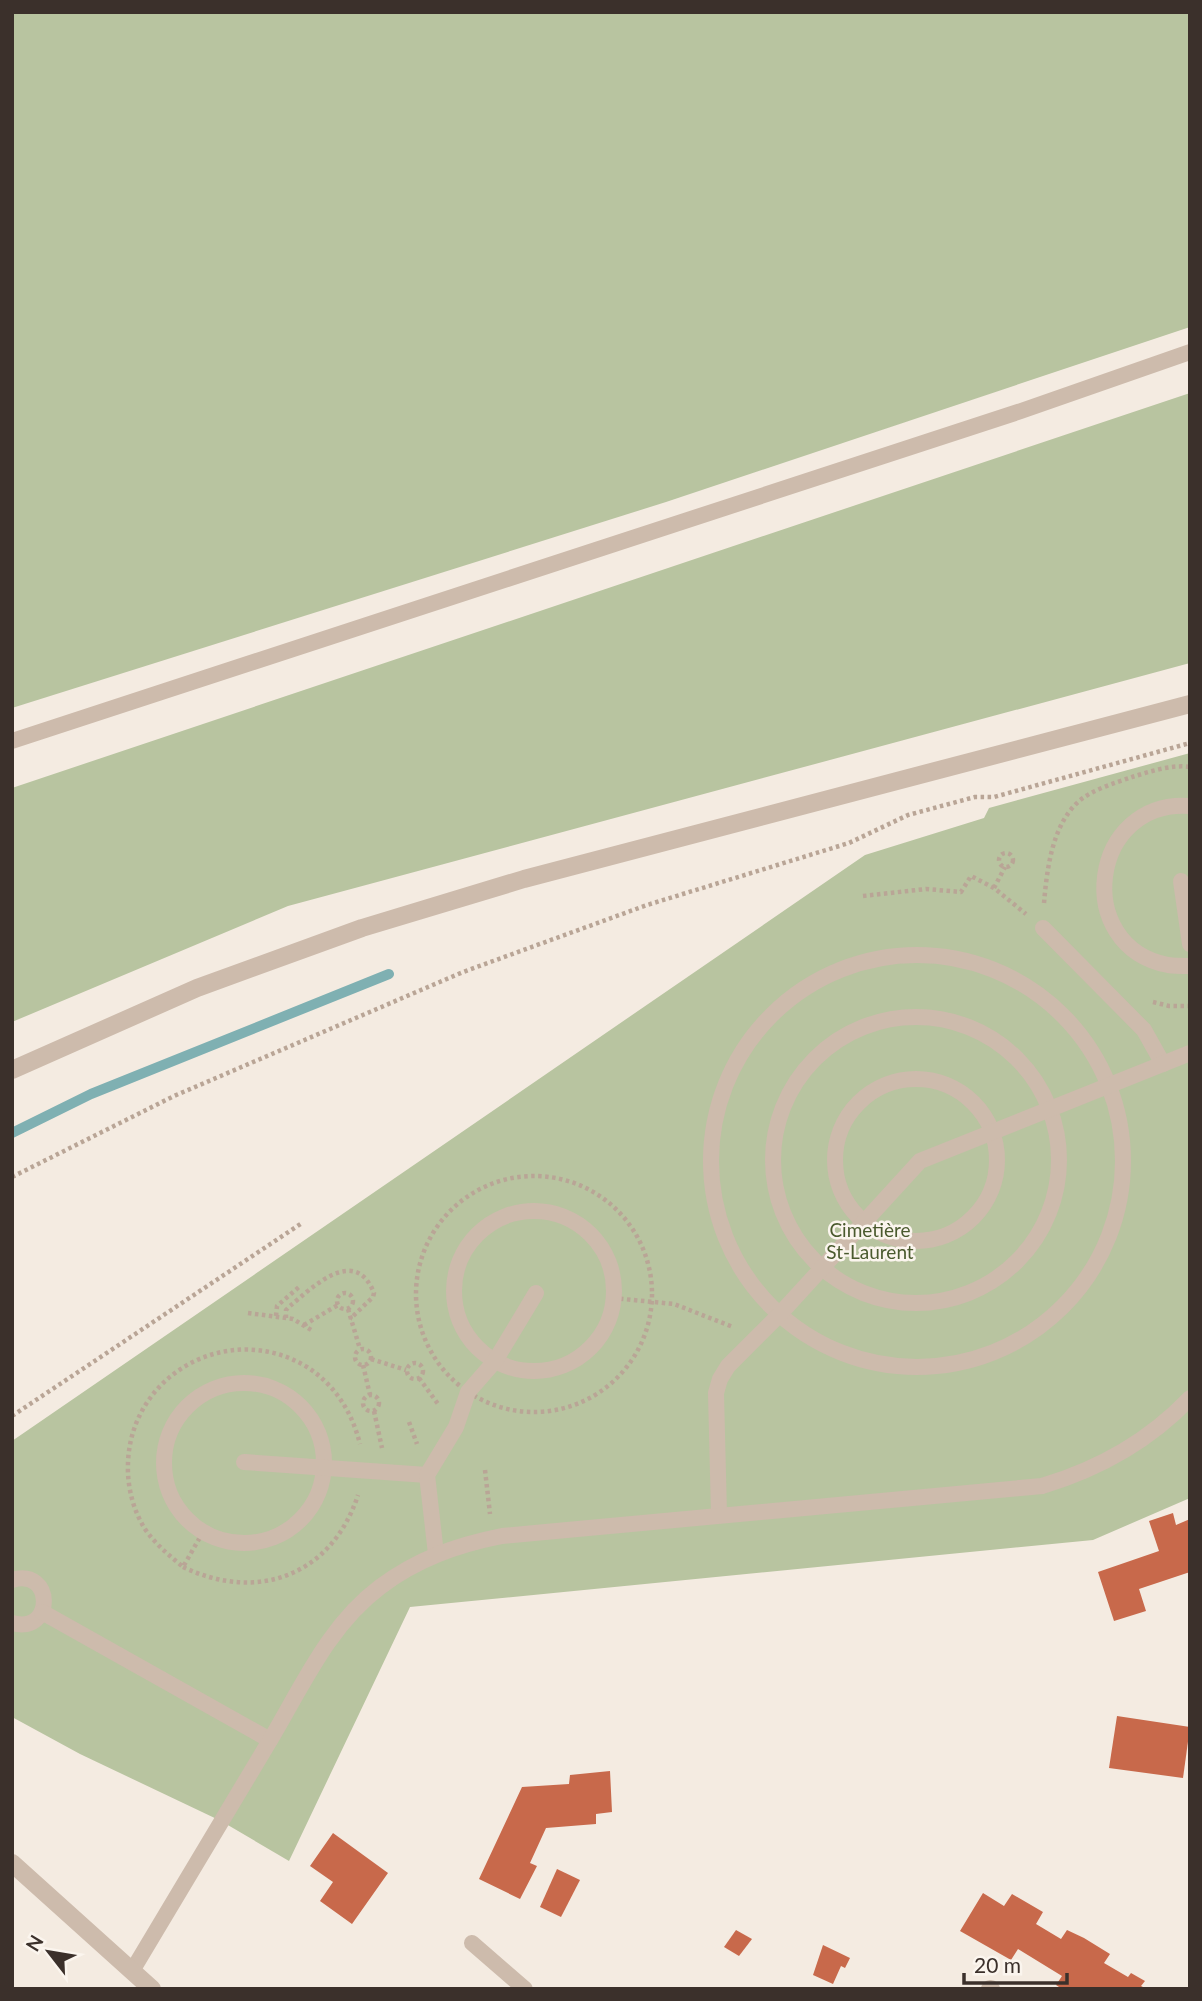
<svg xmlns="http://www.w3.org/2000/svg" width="1202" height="2001" font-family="Lato,sans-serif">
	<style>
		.green { fill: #b8c4a0 }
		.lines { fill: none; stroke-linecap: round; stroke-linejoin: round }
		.stream { stroke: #7fb0b2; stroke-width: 10 }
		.building { fill: #c8694b }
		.path { stroke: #b9a596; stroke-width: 4.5; stroke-dasharray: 3.5 3.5; stroke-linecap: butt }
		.service { stroke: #cdbbac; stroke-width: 16 }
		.minor { stroke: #cdbbac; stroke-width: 18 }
		.tertiary { stroke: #cdbbac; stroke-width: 18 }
		.labels { text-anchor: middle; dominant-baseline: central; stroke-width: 5; stroke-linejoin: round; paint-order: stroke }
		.park-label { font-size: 19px; fill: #4a5a2e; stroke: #fbf5ee }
	</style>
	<rect width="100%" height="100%" fill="#f4ebe1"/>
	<g class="green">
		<polygon points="12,12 1190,12 1190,327 666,502 12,708"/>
		<polygon points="1190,393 1190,663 288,906 12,1022 12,788"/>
		<polygon points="1190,753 1190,1498 1093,1540 410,1607 289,1861 221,1821 80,1754 12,1717 12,1441 865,855 984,818 989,808"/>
	</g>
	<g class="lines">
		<polyline class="stream" points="12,1133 91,1094 389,974"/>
	</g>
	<g class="building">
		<polygon points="1173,1513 1176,1525 1190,1519 1190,1572 1139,1589 1146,1611 1114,1621 1098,1572 1159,1551 1149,1521"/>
		<polygon points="1117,1716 1190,1727 1183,1778 1109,1768"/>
		<polygon points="610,1771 612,1812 596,1814 596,1824 546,1828 530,1863 537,1866 520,1899 479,1879 522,1787 569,1784 570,1775"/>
		<polygon points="333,1833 388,1873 352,1924 320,1901 333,1882 310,1866"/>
		<polygon points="557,1869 580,1880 561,1917 540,1907"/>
		<polygon points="983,1893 1004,1906 1012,1894 1043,1912 1036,1924 1061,1939 1067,1930 1084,1938 1110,1954 1104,1963 1128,1977 1131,1973 1145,1981 1141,1986 1147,1989 1062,1989 1056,1985 1062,1976 1018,1949 1011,1960 960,1931"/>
		<polygon points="736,1930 752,1939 739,1956 724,1947"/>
		<polygon points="823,1945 850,1958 845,1968 841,1966 833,1984 813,1975"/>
	</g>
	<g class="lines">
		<g class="path">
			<circle cx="1006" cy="860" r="7"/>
			<polyline points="994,888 1005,867"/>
			<polyline points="863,896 926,889 961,892 971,876 994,888 1026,914"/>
			<path d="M1044,903C1047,869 1052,826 1078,802C1091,790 1115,783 1132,777C1149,772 1171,764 1190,767"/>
			<polyline points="1153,1002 1169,1006 1190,1006"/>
			<circle cx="534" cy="1294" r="118"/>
			<polyline points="12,1177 174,1096 463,972 647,905 849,843 908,815 975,797 994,797 1190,743"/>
			<circle cx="345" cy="1301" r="8"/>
			<polyline points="613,1298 674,1304 733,1327"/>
			<polyline points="348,1309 360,1349"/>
			<polyline points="248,1313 293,1319 313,1331"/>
			<polyline points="276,1316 277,1306 299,1287"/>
			<path d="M286,1318V1310L290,1306C313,1287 355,1245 374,1293L373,1297L350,1319"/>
			<polyline points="304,1325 338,1305"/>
			<circle cx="363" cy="1357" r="8"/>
			<polyline points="371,1359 406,1370"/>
			<circle cx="415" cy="1371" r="8"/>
			<polyline points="363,1365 370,1395"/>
			<polyline points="419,1378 438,1404"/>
			<circle cx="371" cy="1403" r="8"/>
			<polyline points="374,1411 382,1448"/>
			<polyline points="12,1416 302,1223"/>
			<polyline points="409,1422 417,1444"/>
			<polyline points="485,1470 490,1514"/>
			<path d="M203,1532L183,1567C169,1555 156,1545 145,1529C133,1510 127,1486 128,1463C131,1373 230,1320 307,1367C335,1385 352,1412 360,1444"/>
			<path d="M183,1567C258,1603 332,1575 358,1495"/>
		</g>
		<g class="service">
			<polyline points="12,741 1021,411 1190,352"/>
			<path d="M1190,806C1090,799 1071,946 1168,965C1175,966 1183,966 1190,966"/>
			<polyline points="1181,881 1190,944"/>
			<polyline points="1043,928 1144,1030 1163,1064"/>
			<circle cx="917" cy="1161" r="206"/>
			<circle cx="916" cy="1160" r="143"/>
			<circle cx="916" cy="1160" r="81"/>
			<circle cx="534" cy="1291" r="80"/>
			<circle cx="244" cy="1463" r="80"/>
			<polyline points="244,1462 427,1475"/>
			<polyline points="719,1515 716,1393 720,1379 728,1366 779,1315 920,1161 1190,1053"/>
			<polyline points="436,1554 427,1475 456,1427 468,1392 495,1361 536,1293"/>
			<path d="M12,1580C54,1567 55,1635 12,1623"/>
			<polyline points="42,1612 270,1740"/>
			<polyline points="472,1943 525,1989"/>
			<path d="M132,1971C178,1894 224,1818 269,1742C302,1687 328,1626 380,1587C417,1559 457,1545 502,1536L1042,1486C1099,1469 1149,1441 1190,1398"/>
		</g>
		<g class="minor">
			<polyline points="12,1863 152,1989"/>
			<polyline points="990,1989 991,1989"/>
		</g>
		<polyline class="tertiary" points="12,1070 197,988 362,928 524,879 1190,704"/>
	</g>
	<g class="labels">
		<g class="park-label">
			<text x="870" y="1229">Cimetière<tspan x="870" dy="22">St-Laurent</tspan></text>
		</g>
	</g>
	<rect width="1202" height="2001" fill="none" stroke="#3b302b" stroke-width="28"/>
	<g transform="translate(49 1952) rotate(301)" stroke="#fbf5ee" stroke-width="5" paint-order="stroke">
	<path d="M0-5L12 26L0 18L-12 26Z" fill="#3b302b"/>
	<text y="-10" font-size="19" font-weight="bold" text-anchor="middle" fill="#3b302b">N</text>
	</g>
	<path d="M964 1973v10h103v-10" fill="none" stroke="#3b302b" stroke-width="3.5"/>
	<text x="974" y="1973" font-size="21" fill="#3b302b" stroke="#fbf5ee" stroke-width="5" paint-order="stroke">20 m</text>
</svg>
